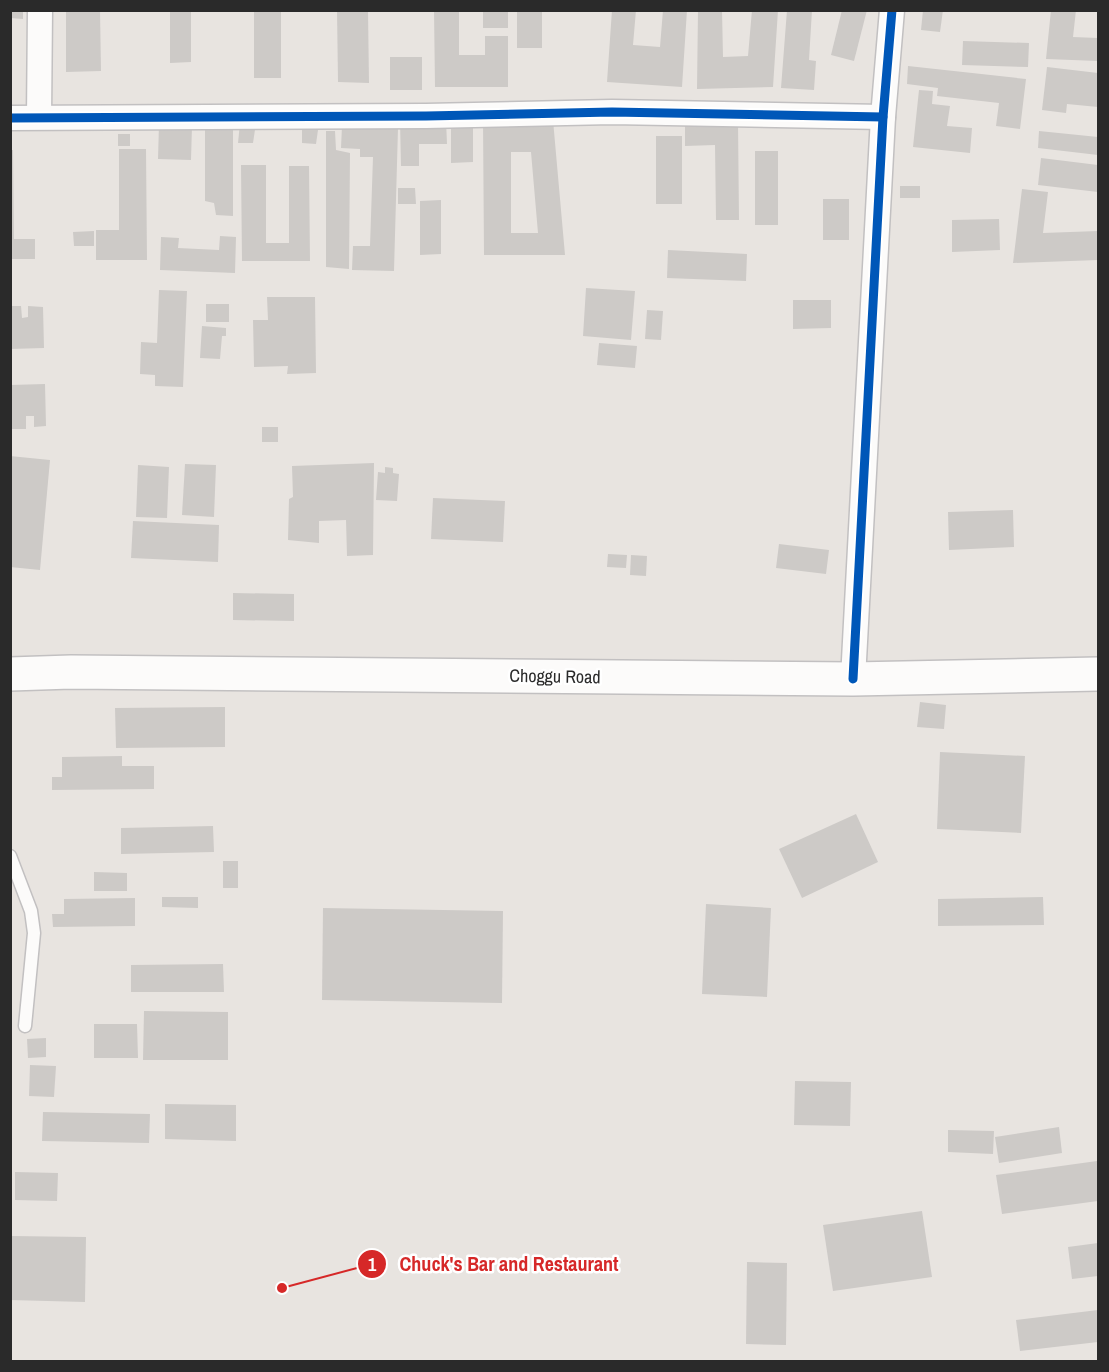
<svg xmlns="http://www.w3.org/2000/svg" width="1109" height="1372" font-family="'Archivo Narrow',sans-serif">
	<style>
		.building { fill: #cdcac7; fill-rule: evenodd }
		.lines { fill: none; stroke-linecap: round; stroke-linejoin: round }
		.service-casing { stroke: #c2c0c1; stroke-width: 15 }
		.minor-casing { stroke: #c2c0c1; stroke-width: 27 }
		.secondary-casing { stroke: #c2c0c1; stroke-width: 36 }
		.service { stroke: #fcfbfa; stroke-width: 12 }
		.minor { stroke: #fcfbfa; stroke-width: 24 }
		.secondary { stroke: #fcfbfa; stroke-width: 33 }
		.cycleway-casing { stroke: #fff; stroke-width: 13 }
		.cycleway { stroke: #0057b8; stroke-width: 9 }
		.labels { text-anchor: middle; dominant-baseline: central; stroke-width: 5; stroke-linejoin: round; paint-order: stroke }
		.street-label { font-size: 18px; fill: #2a2a2a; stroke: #fff }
		.leader { fill: none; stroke: #d62828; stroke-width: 2 }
		.callout-dot { fill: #d62828; stroke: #fff; stroke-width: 2 }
		.mark-label { font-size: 18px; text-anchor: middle; font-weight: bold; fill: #fff }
		.callout-label { font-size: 20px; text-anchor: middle; font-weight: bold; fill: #d62828; stroke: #fff; stroke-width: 5; stroke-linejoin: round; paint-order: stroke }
	</style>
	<rect width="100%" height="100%" fill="#e8e4e0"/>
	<g class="building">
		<polygon points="10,10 23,10 23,19 10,18"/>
		<polygon points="66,10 100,10 101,71 66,72"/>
		<polygon points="170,10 191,10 191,62 170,63"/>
		<rect x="254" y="10" width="27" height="68"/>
		<polygon points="337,10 368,10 369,83 338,82"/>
		<polygon points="434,10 459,10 459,55 485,55 485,36 508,36 508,87 435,87"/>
		<rect x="483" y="10" width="25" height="18"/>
		<rect x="517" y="10" width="25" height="38"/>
		<polygon points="612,10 636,10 633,45 660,47 663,10 687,10 682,87 607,82"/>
		<polygon points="698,10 722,10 723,57 748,56 752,10 778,10 773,87 697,89"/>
		<polygon points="787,10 812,10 809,60 816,61 814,90 781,88"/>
		<polygon points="842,10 867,10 854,61 831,55"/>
		<polygon points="923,10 943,10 940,32 921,30"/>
		<polygon points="1051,10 1076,10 1073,37 1098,38 1098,61 1046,59"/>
		<polygon points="963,41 1029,43 1028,67 962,65"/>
		<rect x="390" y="57" width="32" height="33"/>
		<polygon points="908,66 1026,79 1020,129 996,126 999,103 937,96 938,88 907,84"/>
		<polygon points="1047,67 1098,73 1098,107 1067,104 1066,113 1042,110"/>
		<polygon points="919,90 933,91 932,104 950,106 947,126 972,128 970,153 913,147"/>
		<polygon points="400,120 446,120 447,144 419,144 419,166 401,166"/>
		<polygon points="451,120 473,120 473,162 451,163"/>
		<path d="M483,120H553L565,255H484ZM511,152H531L538,233H511Z"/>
		<polygon points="738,122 739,220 716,220 715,145 685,146 685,123"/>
		<polygon points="240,123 256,123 253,143 238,143"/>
		<polygon points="302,123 319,123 316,144 302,143"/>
		<polygon points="159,124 192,126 191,160 158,159"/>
		<polygon points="342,126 398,128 394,271 352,270 353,246 370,246 373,157 360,157 360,149 341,148"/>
		<polygon points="205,127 233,128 233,216 216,215 214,203 205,201"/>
		<polygon points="326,131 335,131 336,150 350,153 349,269 326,267"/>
		<polygon points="1039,131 1098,137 1098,155 1038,148"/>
		<rect x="118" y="134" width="12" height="12"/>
		<rect x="656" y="136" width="26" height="68"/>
		<polygon points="119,149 146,149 147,260 96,260 96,230 119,230"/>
		<polygon points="10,150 13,150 14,239 35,239 35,259 10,259"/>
		<rect x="755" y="151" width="23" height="74"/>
		<polygon points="1041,158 1098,165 1098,192 1038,185"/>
		<polygon points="241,165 266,165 266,243 289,243 289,166 309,166 310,261 242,261"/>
		<rect x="900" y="186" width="20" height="12"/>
		<polygon points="398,188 415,188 416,204 398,204"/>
		<polygon points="1022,189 1048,192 1043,233 1098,231 1098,260 1013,263"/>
		<rect x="823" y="199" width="26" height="41"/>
		<polygon points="441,200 441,254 420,255 420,201"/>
		<polygon points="999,219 1000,250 952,252 952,220"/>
		<polygon points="94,231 94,246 74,246 73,232"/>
		<polygon points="220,236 236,237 235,273 160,270 161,237 179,238 178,248 219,250"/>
		<polygon points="668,250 747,254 746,281 667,278"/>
		<polygon points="586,288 635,291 631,340 583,336"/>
		<polygon points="159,290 187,291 183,387 155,386 155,375 140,374 141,342 157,343"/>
		<polygon points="267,297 315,297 316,373 287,374 288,366 254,367 253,320 268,320"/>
		<polygon points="793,300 831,300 831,328 793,329"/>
		<rect x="206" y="304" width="23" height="18"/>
		<polygon points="10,306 21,306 22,318 28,317 28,306 43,307 44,348 10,349"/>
		<polygon points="647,310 663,311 661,340 645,339"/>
		<polygon points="202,326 226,328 226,336 222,336 220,359 200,358"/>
		<polygon points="599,343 637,346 635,368 597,365"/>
		<polygon points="45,384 46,426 34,427 34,416 26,416 26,429 10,429 10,385"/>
		<rect x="262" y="427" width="16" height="15"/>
		<polygon points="10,456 50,460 40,570 10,567"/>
		<polygon points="374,463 373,555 347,556 346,520 319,521 319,543 288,540 289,499 293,497 292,466"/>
		<polygon points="185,464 216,465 214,517 182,515"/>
		<polygon points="138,465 169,467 167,518 136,517"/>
		<polygon points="385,467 393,468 393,473 399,474 397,501 376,500 378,472 385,473"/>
		<polygon points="433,498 505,501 503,542 431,539"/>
		<polygon points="1013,510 1014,547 949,550 948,512"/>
		<polygon points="133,521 219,525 218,562 131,558"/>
		<polygon points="779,544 829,550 826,574 776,568"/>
		<polygon points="608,554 627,555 626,568 607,567"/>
		<polygon points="631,555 647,556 646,576 630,575"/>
		<polygon points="233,593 294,594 294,621 233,620"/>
		<polygon points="920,702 946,705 944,729 917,727"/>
		<polygon points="225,707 225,747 116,748 115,708"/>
		<polygon points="940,752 1025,756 1021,833 937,829"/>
		<polygon points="122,756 122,766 154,766 154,789 52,790 52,777 62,777 62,757"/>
		<polygon points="856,814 878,862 802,898 779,849"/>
		<polygon points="213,826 214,852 121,854 121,828"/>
		<rect x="223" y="861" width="15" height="27"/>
		<polygon points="94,872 127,873 127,891 94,891"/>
		<polygon points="162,897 198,897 198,908 162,907"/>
		<polygon points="1043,897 1044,925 938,926 938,899"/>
		<polygon points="135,898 135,926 53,927 52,914 64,914 64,899"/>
		<polygon points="706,904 771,908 767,997 702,994"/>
		<polygon points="323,908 503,911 502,1003 322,1000"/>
		<polygon points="223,964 224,992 131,992 131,965"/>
		<polygon points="144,1011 228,1012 228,1060 143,1060"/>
		<polygon points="94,1024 137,1024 138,1058 94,1058"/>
		<polygon points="46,1038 46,1057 28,1058 27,1039"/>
		<polygon points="30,1065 56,1066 54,1097 29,1096"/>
		<polygon points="795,1081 851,1082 850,1126 794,1125"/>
		<polygon points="165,1104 236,1105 236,1141 165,1139"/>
		<polygon points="43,1112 150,1114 149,1143 42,1141"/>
		<polygon points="1059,1127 1062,1153 999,1163 995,1137"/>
		<polygon points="948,1130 994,1131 993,1154 948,1152"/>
		<polygon points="1097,1161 1098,1201 1002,1214 996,1175"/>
		<polygon points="15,1172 58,1173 57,1201 15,1200"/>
		<polygon points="922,1211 932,1277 833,1291 823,1225"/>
		<polygon points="11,1236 86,1237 85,1302 10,1300"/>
		<polygon points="1098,1243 1098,1276 1072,1279 1068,1247"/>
		<polygon points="747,1262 787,1263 786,1345 746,1344"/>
		<polygon points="1098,1310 1098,1342 1020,1351 1016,1320"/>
	</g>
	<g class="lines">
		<defs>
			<polyline id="service" points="10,856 31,911 34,933 25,1026"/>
			<g id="minor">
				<polyline points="39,117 40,10"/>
				<polyline points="10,118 426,116 612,112 883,117"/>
				<polyline points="853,679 883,117 892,10"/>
			</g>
			<polyline id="secondary" points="10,674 71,672 853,679 1098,674"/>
		</defs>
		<use href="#service" class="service-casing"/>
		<use href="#minor" class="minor-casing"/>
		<use href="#secondary" class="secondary-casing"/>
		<use href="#service" class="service"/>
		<use href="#minor" class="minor"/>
		<use href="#secondary" class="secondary"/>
		<defs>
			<g id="cycleway">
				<polyline points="10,118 426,116 612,112 883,117"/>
				<polyline points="853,679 883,117 892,10"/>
			</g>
		</defs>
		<use href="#cycleway" class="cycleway-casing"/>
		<use href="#cycleway" class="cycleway"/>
	</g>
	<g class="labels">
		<g class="street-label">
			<text transform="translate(555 676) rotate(1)">Choggu Road</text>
		</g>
	</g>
	<path class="leader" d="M282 1288L372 1264"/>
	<g class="callout-dot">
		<circle cx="282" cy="1288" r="6"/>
		<circle cx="372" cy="1264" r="15"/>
	</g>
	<g class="mark-label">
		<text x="372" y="1271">1</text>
	</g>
	<g class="callout-label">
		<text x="509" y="1271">Chuck's Bar and Restaurant</text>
	</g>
	<rect width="1109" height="1372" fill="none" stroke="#2a2a2a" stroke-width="24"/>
</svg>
